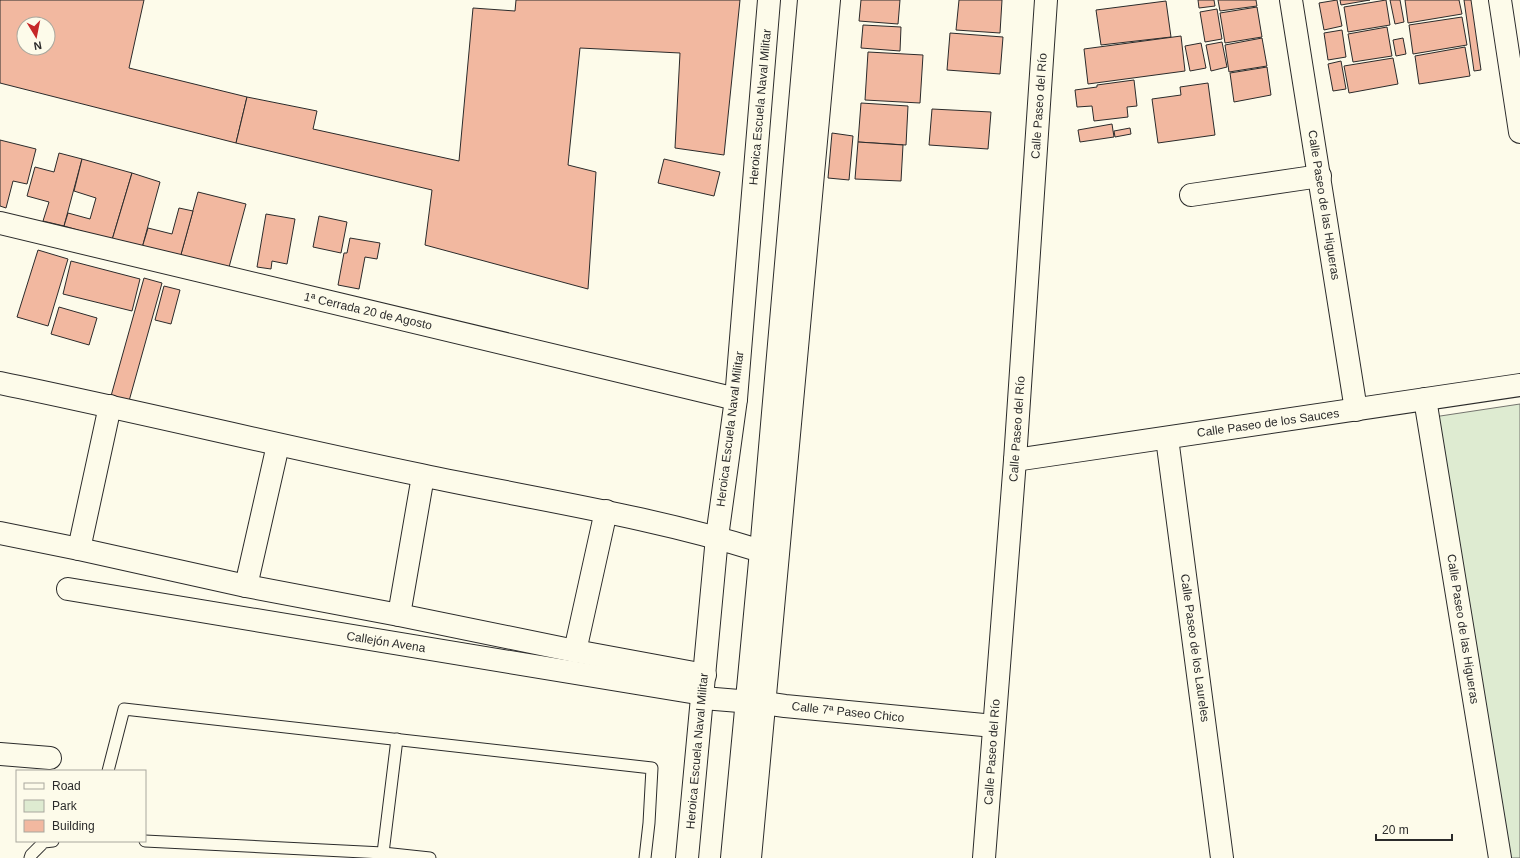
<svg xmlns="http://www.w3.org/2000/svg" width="1520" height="858" font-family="Arial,sans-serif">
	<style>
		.green { fill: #deebd1; stroke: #74746e }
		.building { fill: #f2b8a0; stroke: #2b2b2b; fill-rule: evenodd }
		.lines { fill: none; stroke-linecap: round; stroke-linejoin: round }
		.lane-casing { stroke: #2b2b2b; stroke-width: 13 }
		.street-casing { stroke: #2b2b2b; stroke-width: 24 }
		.primary-casing { stroke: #2b2b2b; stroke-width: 24 }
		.lane { stroke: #fdfbea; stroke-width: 11 }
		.street { stroke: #fdfbea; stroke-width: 22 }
		.primary { stroke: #fdfbea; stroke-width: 22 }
		.labels { text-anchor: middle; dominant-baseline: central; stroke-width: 3; stroke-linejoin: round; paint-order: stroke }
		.street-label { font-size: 12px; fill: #2b2b2b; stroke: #fdfbea }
	</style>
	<rect width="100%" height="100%" fill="#fdfbea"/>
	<polygon class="green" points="1520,404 1520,858 1497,858 1427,418"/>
	<g class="building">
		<path d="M0,0H144L129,68L247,97L236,143L0,83ZM24,24H48V48H24Z"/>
		<polygon points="516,0 740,0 724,155 675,148 680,53 580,48 568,165 596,172 588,289 425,245 432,190 236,143 247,97 317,111 313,129 459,161 473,8 515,11"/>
		<polygon points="861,0 900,0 898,24 859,21"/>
		<polygon points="959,0 1002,0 1000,33 956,30"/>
		<polygon points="1198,0 1214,0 1215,6 1199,8"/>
		<polygon points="1218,0 1256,0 1257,6 1220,11"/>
		<polygon points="1337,0 1342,26 1324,30 1319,3"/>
		<polygon points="1340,0 1370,0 1341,5"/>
		<polygon points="1386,0 1390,25 1348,32 1344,7"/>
		<polygon points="1390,0 1400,0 1404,22 1395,24"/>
		<polygon points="1405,0 1459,0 1462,14 1408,23"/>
		<polygon points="1464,0 1471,0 1481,70 1474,71"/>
		<polygon points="1166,1 1171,37 1101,45 1096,10"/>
		<polygon points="1257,7 1262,37 1225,43 1220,13"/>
		<polygon points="1217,9 1222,39 1205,42 1200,12"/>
		<polygon points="1462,17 1467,45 1413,54 1409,25"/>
		<polygon points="863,25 901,27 900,51 861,48"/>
		<polygon points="1387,27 1392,56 1353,62 1348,34"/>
		<polygon points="1342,30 1346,57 1328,60 1324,33"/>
		<polygon points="950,33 1003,37 1000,74 947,70"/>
		<polygon points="1181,36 1185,71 1088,84 1084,49"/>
		<polygon points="1262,38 1267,66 1229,72 1225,45"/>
		<polygon points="1403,38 1406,54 1396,56 1393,40"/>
		<polygon points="1222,42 1227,67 1211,71 1206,45"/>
		<polygon points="1201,43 1206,68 1190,71 1185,46"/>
		<polygon points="1465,47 1470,76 1419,84 1415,56"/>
		<polygon points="868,52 923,55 920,103 865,100"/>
		<polygon points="1393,58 1398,84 1349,93 1344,66"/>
		<polygon points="1341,61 1346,89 1333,91 1328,64"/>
		<polygon points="1267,67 1271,95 1234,102 1230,73"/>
		<polygon points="1134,80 1137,106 1127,107 1128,117 1094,121 1092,106 1077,107 1075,90 1097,87 1097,85"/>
		<polygon points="1208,83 1215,135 1158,143 1152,99 1181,95 1180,87"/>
		<polygon points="861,103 908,106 906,145 858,142"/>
		<polygon points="932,109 991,112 988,149 929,145"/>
		<polygon points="1112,124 1114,137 1080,142 1078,130"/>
		<polygon points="1130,128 1131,134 1115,137 1114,131"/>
		<polygon points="832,133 853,136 849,180 828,178"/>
		<polygon points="0,140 36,149 27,184 13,181 6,208 0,206"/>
		<polygon points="858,142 903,145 901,181 855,179"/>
		<polygon points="59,153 82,159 64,226 43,221 49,202 27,196 35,167 54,172"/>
		<polygon points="82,159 132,173 112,240 64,226 68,213 90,219 96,198 74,191"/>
		<polygon points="664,159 720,172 714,196 658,183"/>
		<polygon points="132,173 160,182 142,248 112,240"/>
		<polygon points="198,192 246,204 228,271 180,258"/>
		<polygon points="179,208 193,211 180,258 142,248 148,228 172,234"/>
		<polygon points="266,214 295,219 287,264 272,261 271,269 257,267"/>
		<polygon points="319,216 347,222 341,253 313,247"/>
		<polygon points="350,238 380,243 377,259 365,257 359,289 338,285 344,253 347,253"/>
		<polygon points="38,250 68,259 48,326 17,317"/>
		<polygon points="71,261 140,279 132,311 63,294"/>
		<polygon points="144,278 162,283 129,401 111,396"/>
		<polygon points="164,286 180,290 171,324 155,320"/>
		<polygon points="59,307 97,318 89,345 51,334"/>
	</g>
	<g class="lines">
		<defs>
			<g id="lane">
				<polyline points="108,771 124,709 652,768 649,823 645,858"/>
				<polyline points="145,841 383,853 430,858"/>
				<polyline points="383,853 397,739"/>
				<polyline points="30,858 31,855 44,842 53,841"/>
			</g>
			<g id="street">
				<polyline points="1291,0 1356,410"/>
				<polyline points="1500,0 1520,132"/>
				<polyline points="1191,195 1320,176"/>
				<polyline points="0,223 736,399"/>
				<path d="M0,383C141,412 280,446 421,475C534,499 650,516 761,551"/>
				<polyline points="1425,399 1500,858"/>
				<polyline points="1167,438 1222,858"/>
				<polyline points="1015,460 1520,385"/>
				<polyline points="0,533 79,549 246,586 399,615 575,651 705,675"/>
				<polyline points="79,549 110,406"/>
				<polyline points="246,586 278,445"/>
				<polyline points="68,589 703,694"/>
				<polyline points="399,615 423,476"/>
				<polyline points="575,651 606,511"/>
				<polyline points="703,698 764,703 785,706 994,726"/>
				<polyline points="0,754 50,758"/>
				<polyline points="750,858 829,0"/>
				<polyline points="984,858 1015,460 1046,0"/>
			</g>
			<g id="primary">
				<polyline points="687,858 717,537 736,399 769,0"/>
				<polyline points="732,858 761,551 809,0"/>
			</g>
		</defs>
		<use href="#lane" class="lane-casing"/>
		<use href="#street" class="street-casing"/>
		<use href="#primary" class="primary-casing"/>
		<use href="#lane" class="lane"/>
		<use href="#street" class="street"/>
		<use href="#primary" class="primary"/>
	</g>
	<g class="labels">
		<g class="street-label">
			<text transform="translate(1039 106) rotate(-86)">Calle Paseo del Río</text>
			<text transform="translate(760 107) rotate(-85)">Heroica Escuela Naval Militar</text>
			<text transform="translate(1324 205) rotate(81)">Calle Paseo de las Higueras</text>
			<text transform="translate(368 311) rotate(13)">1ª Cerrada 20 de Agosto</text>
			<text transform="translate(1268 423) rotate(-8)">Calle Paseo de los Sauces</text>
			<text transform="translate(730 429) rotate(-83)">Heroica Escuela Naval Militar</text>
			<text transform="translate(1017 429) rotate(-86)">Calle Paseo del Río</text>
			<text transform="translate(1463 629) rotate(81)">Calle Paseo de las Higueras</text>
			<text transform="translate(386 642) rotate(9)">Callejón Avena</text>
			<text transform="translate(1195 648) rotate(82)">Calle Paseo de los Laureles</text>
			<text transform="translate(848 712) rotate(6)">Calle 7ª Paseo Chico</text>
			<text transform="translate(697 751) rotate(-85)">Heroica Escuela Naval Militar</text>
			<text transform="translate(992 752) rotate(-86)">Calle Paseo del Río</text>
		</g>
	</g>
	<rect x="16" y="770" width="130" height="72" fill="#fdfbea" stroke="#a9a89e"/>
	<rect x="24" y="783" width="20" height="6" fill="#fdfbea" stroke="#a9a89e"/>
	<text x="52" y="790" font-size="12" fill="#2b2b2b">Road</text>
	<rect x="24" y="800" width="20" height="12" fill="#deebd1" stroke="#a9a89e"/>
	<text x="52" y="810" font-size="12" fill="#2b2b2b">Park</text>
	<rect x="24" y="820" width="20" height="12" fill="#f2b8a0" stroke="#a9a89e"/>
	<text x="52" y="830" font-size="12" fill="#2b2b2b">Building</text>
	<g transform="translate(36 36) rotate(170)"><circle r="19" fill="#fdfbea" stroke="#a9a89e"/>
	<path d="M0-3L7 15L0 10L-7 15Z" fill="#c62828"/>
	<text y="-6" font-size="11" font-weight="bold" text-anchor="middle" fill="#2b2b2b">N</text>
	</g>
	<path d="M1376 834v6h76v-6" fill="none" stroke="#2b2b2b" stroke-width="2"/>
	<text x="1382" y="834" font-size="12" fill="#2b2b2b" stroke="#fdfbea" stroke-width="3" paint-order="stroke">20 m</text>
</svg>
